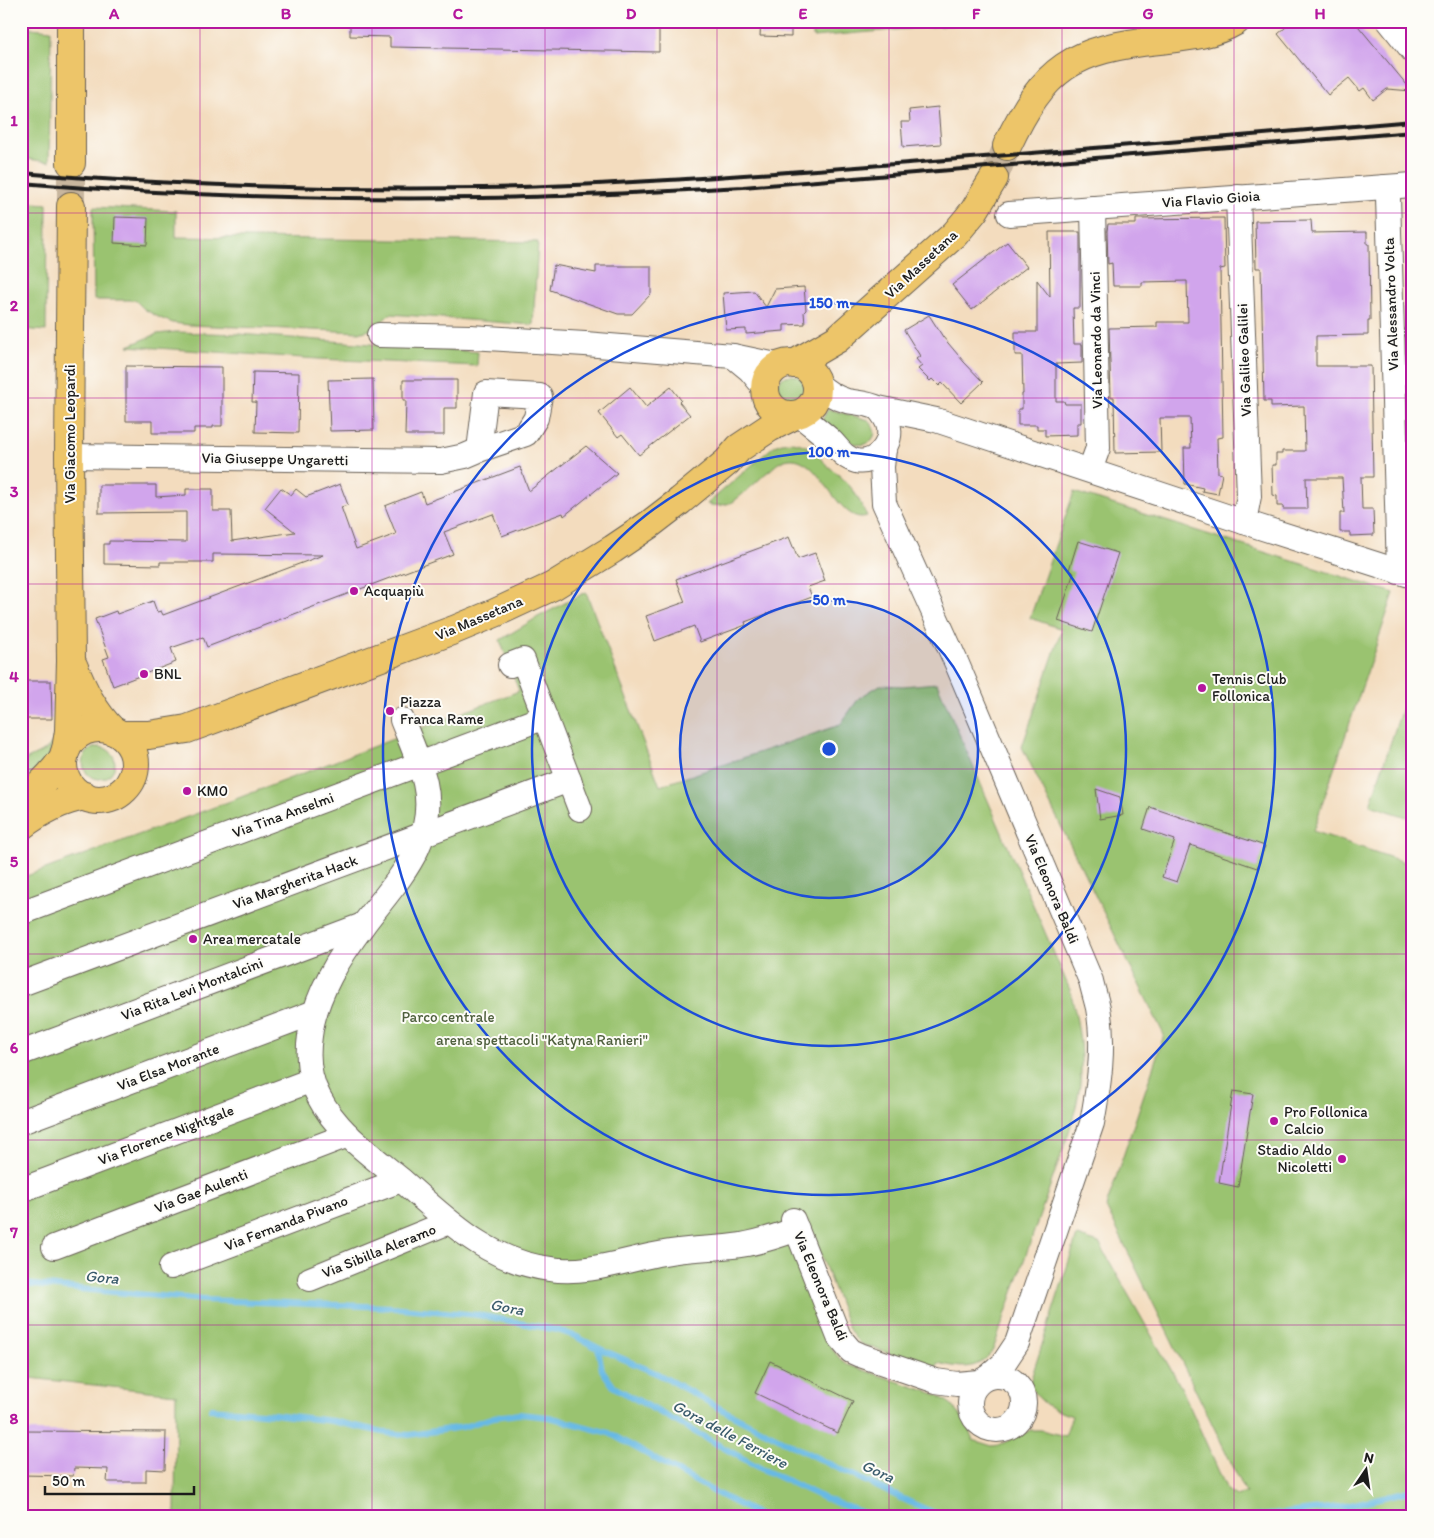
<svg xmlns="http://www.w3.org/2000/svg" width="1434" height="1538" font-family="Itim,sans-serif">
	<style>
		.green { fill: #9ac36f; stroke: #5b7046 }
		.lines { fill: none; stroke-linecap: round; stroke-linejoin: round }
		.stream { stroke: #68b9e4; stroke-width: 6 }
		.building { fill: #d1a5ec }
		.major-tunnel { stroke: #c8b69e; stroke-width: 28; stroke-dasharray: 28 14; stroke-linecap: butt }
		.minor-casing { stroke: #675f55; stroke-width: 26 }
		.major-casing { stroke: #675f55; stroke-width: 30 }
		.minor { stroke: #fff; stroke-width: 24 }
		.major { stroke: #edc569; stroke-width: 28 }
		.rail { stroke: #1c1c1c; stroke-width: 4 }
		.grid { fill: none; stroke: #b5179e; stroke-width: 1; stroke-opacity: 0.55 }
		.ring { fill: none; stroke: #1d4ed8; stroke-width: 2.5 }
		.poi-dot { fill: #b5179e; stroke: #fdfcf7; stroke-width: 2 }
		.labels { text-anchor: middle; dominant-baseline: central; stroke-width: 4; stroke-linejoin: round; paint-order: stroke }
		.street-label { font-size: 15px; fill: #1c1c1c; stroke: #fdfcf7 }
		.poi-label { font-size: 15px; fill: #1c1c1c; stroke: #fdfcf7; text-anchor: start }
		.park-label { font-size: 15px; fill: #4e5f3d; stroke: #fdfcf7 }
		.water-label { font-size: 16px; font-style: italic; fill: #3a5b6c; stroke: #fdfcf7 }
		.centre { fill: #1d4ed8; stroke: #fdfcf7; stroke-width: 2.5 }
		.ring-label { font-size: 15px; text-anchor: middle; font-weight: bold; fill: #1d4ed8; stroke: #fdfcf7; stroke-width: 4; stroke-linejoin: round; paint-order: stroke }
		.neatline { fill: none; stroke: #b5179e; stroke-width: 2 }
		.grid-label { font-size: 16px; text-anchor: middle; font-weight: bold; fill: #b5179e }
	</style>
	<rect width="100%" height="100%" fill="#fdfcf7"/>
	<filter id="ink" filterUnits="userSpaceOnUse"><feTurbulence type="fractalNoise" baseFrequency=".02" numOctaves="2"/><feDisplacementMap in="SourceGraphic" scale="10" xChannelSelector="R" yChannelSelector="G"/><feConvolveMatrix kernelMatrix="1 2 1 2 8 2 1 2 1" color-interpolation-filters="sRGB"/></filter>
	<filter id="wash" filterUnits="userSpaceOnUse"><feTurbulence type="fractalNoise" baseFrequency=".0096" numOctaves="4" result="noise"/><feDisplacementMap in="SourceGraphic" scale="20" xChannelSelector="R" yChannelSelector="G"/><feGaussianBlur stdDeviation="1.12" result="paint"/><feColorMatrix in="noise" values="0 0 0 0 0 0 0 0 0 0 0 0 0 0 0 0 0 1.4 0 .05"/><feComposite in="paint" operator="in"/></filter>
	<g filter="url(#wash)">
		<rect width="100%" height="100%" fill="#f3dcbe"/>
		<g class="green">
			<polygon points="813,21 998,21 813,37"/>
			<polygon points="21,27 51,30 49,162 21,158"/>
			<polygon points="21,202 47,204 46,331 21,329"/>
			<polygon points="93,207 176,211 176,237 538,242 533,325 390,314 374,329 362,332 189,325 173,323 160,318 144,309 135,300 94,300"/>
			<polygon points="176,332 238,334 478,352 477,366 318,359 128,346 157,334"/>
			<circle cx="791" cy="390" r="15"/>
			<path d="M828,409L869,420C873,426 877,432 873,438C862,457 832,430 821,422Z"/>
			<path d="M793,442C813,446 814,453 828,466C834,471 841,476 846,482C856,492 861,504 867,516C835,527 819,442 780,462C775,465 770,471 765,474C755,484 744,493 733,502C724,505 717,507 707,504L774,446L782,443Z"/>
			<path d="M1074,492L1394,593L1313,831L1413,865V1517H175L176,1394L21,1377V878L220,805L519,691L500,640L538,617L586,592L660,786L840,725L859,698L880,685L903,686L937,683L1070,990C1077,1017 1082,1043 1081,1072C1079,1112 1062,1151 1049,1189C1030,1242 1012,1296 993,1350C978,1372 960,1368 938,1363L936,1369L861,1344L854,1337L849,1329L808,1221L785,1228L832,1349L840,1359L848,1365L938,1395L952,1405L960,1415L966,1422L973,1440L992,1446L999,1445L1031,1430H1041L1065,1436L1072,1416C1051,1409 1038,1403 1030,1382L1077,1236L1099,1243L1182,1389L1227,1490L1236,1496L1246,1493L1106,1207L1164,1035L1022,747L1062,629L1030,618Z"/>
			<polygon points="1411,681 1413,682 1413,779 1409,799 1413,800 1413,819 1370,805"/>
			<polygon points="53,741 48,760 21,783 21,762 46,750"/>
			<circle cx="99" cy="763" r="16"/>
		</g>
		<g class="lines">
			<g class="stream">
				<polyline points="22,1284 205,1300 390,1307 478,1315 557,1330 575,1336 598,1348 658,1374 723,1410 823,1461 916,1505 944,1517"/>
				<polyline points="598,1348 602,1370 614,1387 764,1470 826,1499 875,1517"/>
				<polyline points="211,1409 274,1414 332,1421 387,1433 409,1435 463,1427 494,1417 519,1414 549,1417 609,1433 718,1494 763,1517"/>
				<polyline points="1255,1517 1346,1506 1413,1490"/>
			</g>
		</g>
		<g id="blocks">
			<g class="building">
				<polygon points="350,21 659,21 659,52 390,47 390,37 350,36"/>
				<polygon points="761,21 791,21 791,37 760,36"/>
				<polygon points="1293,21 1354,21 1412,91 1387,89 1373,100 1364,88 1360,91 1349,78 1328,95 1278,34"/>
				<polygon points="938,107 941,144 903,147 901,122 910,122 909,110"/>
				<polygon points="115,217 148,218 147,245 114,243"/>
				<polygon points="1224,218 1225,268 1220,269 1223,437 1217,438 1218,473 1222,474 1218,494 1202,491 1203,488 1185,484 1184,448 1191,448 1190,418 1160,418 1161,452 1115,453 1114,397 1111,397 1109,328 1157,327 1157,322 1188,322 1187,281 1142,282 1142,286 1113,286 1112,263 1108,264 1107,231 1108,224 1136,224 1136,219"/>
				<polygon points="1311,220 1312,233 1367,232 1367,244 1369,244 1370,320 1368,320 1368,335 1316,336 1316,366 1371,366 1373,477 1361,477 1362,509 1373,509 1374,535 1350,536 1350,532 1340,532 1340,513 1344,513 1342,478 1306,478 1307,509 1283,509 1283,506 1277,506 1277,496 1273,495 1272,465 1276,465 1276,454 1282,454 1282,451 1305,451 1304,406 1271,407 1271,401 1264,401 1261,268 1256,268 1255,221"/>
				<polygon points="1049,232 1080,232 1080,308 1073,308 1074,344 1082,344 1082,363 1056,364 1056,401 1064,401 1065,404 1081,404 1081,423 1077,423 1077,435 1045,436 1045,429 1037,429 1037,425 1018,425 1018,409 1022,409 1022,394 1023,394 1022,355 1015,355 1015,332 1037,332 1037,280 1050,297"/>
				<polygon points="1007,242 1027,267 972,310 952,285"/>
				<polygon points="554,265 596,273 596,266 651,266 651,294 632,314 618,314 550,290"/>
				<polygon points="804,287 806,310 804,312 805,324 784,325 784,331 746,334 746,329 726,330 723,293 754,291 766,307 775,289"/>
				<polygon points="929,315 943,337 964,362 983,382 961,403 942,383 939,386 932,379 930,381 918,369 922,366 916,359 920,356 904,330"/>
				<polygon points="126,366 222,367 222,426 213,426 213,428 194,428 194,433 152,433 152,421 126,421"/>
				<polygon points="253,372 299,373 298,433 255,432 256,402 252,402"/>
				<polygon points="373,379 374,430 330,431 328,380"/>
				<polygon points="403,380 457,380 457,408 444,408 444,435 405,435 406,400 403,400"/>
				<polygon points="630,387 646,407 671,387 681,400 679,402 690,415 639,455 622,434 618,437 599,413"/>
				<polygon points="586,446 617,473 564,516 563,513 502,536 493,514 444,532 453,554 207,647 203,637 171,648 176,662 113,686 103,659 109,657 95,619 116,611 117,614 153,601 157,612 161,611 163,615 323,555 213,554 213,562 160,562 160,565 104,564 104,544 109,544 109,541 186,542 186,512 99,513 99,485 156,485 156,497 186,495 186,489 213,489 213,511 231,511 232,541 295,532 265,508 281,488 291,495 296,489 306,497 340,484 348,505 341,507 356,549 396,534 385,506 421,492 425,503 520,467 529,491"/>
				<polygon points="789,537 798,559 815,553 825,581 808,587 812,597 745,622 746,625 700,642 694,626 655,641 646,616 685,602 676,579"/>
				<polygon points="1078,541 1118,553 1092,632 1058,621 1074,572 1069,570"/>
				<polygon points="21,681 51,681 52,719 21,719"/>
				<polygon points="1096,789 1120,797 1123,815 1100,819"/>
				<polygon points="1150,807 1265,846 1257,868 1190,845 1177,882 1162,877 1175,840 1143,829"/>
				<polygon points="1233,1091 1253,1094 1238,1187 1219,1183"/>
				<polygon points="770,1361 853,1401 838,1433 755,1393"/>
				<polygon points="21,1431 166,1432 165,1470 146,1469 146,1482 107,1482 108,1469 74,1468 73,1476 21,1475"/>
			</g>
		</g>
	</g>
	<g filter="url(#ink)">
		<use href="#blocks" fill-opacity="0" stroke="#675f55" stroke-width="1"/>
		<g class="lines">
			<g class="major-tunnel">
				<polyline points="994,178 1007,146"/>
				<polyline points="71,206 71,163"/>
			</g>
			<defs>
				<g id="minor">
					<polyline points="1169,21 1169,39"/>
					<polyline points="1389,21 1413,51"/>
					<polyline points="1385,187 1388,197 1399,572"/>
					<polyline points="1238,197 1249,496 1244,522"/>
					<polyline points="1009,214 1413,185"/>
					<polyline points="379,335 470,337 585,344 733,356 781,366"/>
					<polyline points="733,356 750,370 765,388"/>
					<path d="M817,383C825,391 836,398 847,401C858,403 868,403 878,408L936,420L1244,522L1413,576"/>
					<path d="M799,414C809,423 819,430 829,439C838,447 842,457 856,461C874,465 892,446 889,428C888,420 883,414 878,408"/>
					<path d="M884,449L882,467L884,503L957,664L1091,981C1093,990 1096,999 1098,1008C1105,1046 1099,1085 1092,1123L1017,1343L1003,1364L988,1377"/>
					<polyline points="69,456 441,461 465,456 479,450 526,434 536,418 540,396 486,393 479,450"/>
					<polyline points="1090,470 1098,448 1093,208"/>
					<polyline points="510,665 523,660 580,809"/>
					<path d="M402,720C410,740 420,762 425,783C438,842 396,881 364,924C340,956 315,995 310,1036C307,1056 309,1079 319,1097C337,1132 370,1154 400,1179C447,1219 484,1260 550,1269C588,1275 627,1259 664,1253C689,1248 716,1249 741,1245C760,1242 778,1236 797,1229"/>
					<polyline points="21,913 545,717"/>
					<polyline points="21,984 569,780"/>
					<polyline points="21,1053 363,925"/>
					<polyline points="21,1122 315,1012"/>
					<polyline points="21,1190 312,1080"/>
					<polyline points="793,1220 839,1337 851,1351 860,1355 936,1381 957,1384 979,1382"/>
					<polyline points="54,1247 348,1135"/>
					<polyline points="171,1267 401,1180"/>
					<polyline points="310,1279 449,1222"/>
					<circle cx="997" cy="1403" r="27"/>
				</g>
				<g id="major">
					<path d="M1007,146C1044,67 1073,49 1159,40C1185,37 1212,35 1236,21"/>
					<polyline points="71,163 71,21"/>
					<circle cx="791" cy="389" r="26"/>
					<polyline points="794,364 837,339 955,234 974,211 994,178"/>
					<path d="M73,665C83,690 94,712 113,731"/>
					<circle cx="99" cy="764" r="36"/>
					<polyline points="121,735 149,735 187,729 454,630 495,613 553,586 613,549 650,524 680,501 727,462 739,448 769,428 795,415"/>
					<polyline points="66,750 69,731 71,661 69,456 71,206"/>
					<path d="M21,801C38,788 52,775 64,757"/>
					<path d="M21,826C41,811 61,800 85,796"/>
				</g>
			</defs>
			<use href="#minor" class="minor-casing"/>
			<use href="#major" class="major-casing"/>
			<use href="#minor" class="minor"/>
			<use href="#major" class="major"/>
			<g class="rail">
				<path d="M21,173C175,186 329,190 483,188C621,185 759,174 896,164C1068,151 1241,136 1413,121"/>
				<path d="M21,183C174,196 329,200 482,198C569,197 656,192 743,187L1413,132"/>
			</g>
		</g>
	</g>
	<path class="grid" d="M200,21V1517M372,21V1517M545,21V1517M717,21V1517M889,21V1517M1062,21V1517M1234,21V1517M21,213H1413M21,398H1413M21,584H1413M21,769H1413M21,954H1413M21,1140H1413M21,1325H1413"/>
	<circle cx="829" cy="749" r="149" fill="#1d4ed8" fill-opacity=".12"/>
	<g class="ring">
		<circle cx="829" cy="749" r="149"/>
		<circle cx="829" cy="749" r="297"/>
		<circle cx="829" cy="749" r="446"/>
	</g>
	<g class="poi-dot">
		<circle cx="354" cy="591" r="5"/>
		<circle cx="144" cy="674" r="5"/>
		<circle cx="1202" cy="688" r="5"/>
		<circle cx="390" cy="711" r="5"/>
		<circle cx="187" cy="791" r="5"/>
		<circle cx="193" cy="939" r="5"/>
		<circle cx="1274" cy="1121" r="5"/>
		<circle cx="1342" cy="1159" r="5"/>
	</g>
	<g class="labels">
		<g class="street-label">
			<text transform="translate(1211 199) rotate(-4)">Via Flavio Gioia</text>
			<text transform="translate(921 264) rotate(-43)">Via Massetana</text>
			<text transform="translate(1391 304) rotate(-92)">Via Alessandro Volta</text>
			<text transform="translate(1096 340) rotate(-91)">Via Leonardo da Vinci</text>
			<text transform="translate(1244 360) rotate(-92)">Via Galileo Galilei</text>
			<text transform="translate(70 434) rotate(-90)">Via Giacomo Leopardi</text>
			<text transform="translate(275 459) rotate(1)">Via Giuseppe Ungaretti</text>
			<text transform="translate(479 618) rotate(-23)">Via Massetana</text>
			<text transform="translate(283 815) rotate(-20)">Via Tina Anselmi</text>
			<text transform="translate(295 882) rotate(-20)">Via Margherita Hack</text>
			<text transform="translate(1052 889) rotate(67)">Via Eleonora Baldi</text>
			<text transform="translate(192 989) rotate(-21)">Via Rita Levi Montalcini</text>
			<text transform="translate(168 1067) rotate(-21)">Via Elsa Morante</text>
			<text transform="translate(166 1135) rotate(-21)">Via Florence Nightgale</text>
			<text transform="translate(201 1191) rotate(-21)">Via Gae Aulenti</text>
			<text transform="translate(286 1223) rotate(-21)">Via Fernanda Pivano</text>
			<text transform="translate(379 1251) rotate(-22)">Via Sibilla Aleramo</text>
			<text transform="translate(821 1286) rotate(67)">Via Eleonora Baldi</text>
		</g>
		<g class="poi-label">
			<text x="364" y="591">Acquapiù</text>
			<text x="154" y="674">BNL</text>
			<text x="1212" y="679">Tennis Club<tspan x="1212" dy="17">Follonica</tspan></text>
			<text x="400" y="702">Piazza<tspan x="400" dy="17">Franca Rame</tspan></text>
			<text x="197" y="791">KM0</text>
			<text x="203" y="939">Area mercatale</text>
			<text x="1284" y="1112">Pro Follonica<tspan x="1284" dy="17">Calcio</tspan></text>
			<text x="1332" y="1150" text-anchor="end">Stadio Aldo<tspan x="1332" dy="17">Nicoletti</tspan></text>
		</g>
		<g class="park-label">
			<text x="448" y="1017">Parco centrale</text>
			<text x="542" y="1040">arena spettacoli "Katyna Ranieri"</text>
		</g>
		<g class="water-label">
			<text transform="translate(102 1277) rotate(5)">Gora</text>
			<text transform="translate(507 1307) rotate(11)">Gora</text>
			<text transform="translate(730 1434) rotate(28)">Gora delle Ferriere</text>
			<text transform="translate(878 1471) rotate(25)">Gora</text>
		</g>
	</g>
	<circle cx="829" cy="749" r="8" class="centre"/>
	<g class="ring-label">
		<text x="829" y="308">150 m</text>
		<text x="829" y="457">100 m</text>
		<text x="829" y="605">50 m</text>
	</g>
	<rect width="1434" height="1538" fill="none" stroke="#fdfcf7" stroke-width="55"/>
	<g transform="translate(1366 1470) rotate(13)" stroke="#fdfcf7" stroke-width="4" paint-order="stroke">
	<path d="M0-4L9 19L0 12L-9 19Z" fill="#1c1c1c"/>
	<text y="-8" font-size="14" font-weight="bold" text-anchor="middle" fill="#1c1c1c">N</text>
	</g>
	<path d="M45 1486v8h149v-8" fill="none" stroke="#1c1c1c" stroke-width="2.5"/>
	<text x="52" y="1486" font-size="15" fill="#1c1c1c" stroke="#fdfcf7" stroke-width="4" paint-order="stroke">50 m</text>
	<rect x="28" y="28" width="1378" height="1482" class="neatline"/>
	<g class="grid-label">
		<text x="114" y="19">A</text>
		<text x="286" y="19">B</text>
		<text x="458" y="19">C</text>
		<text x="631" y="19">D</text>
		<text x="803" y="19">E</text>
		<text x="976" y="19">F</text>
		<text x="1148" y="19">G</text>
		<text x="1320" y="19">H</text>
		<text x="14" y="126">1</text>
		<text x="14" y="311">2</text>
		<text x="14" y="497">3</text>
		<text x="14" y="682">4</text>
		<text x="14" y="867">5</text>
		<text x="14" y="1053">6</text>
		<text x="14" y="1238">7</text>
		<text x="14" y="1424">8</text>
	</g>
</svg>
